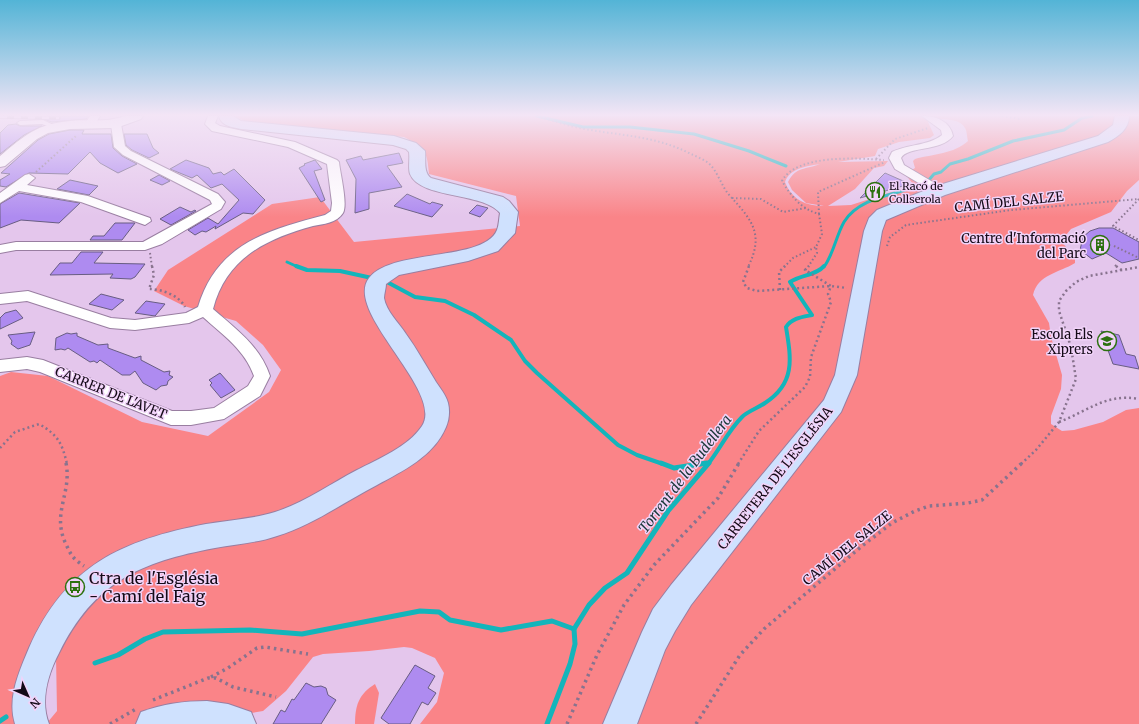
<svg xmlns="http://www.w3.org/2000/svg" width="1139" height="724" font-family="Merriweather,serif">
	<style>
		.green { fill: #fa8488; fill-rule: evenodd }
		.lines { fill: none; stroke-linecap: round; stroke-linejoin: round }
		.stream-far2 { stroke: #13b5bb; stroke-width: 3 }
		.stream-far1 { stroke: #13b5bb; stroke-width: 4 }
		.stream { stroke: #13b5bb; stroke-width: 5 }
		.building { fill: #ae8bf0; stroke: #685d82 }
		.service-casing { stroke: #997ea1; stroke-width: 2 }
		.minor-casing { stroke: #997ea1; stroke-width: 2 }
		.tertiary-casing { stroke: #997ea1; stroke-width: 2 }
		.secondary-casing { stroke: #997ea1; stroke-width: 2 }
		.path-far2 { stroke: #88738e; stroke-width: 2; stroke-dasharray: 1.5 2.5; stroke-linecap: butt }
		.path-far1 { stroke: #88738e; stroke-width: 2.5; stroke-dasharray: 2 3; stroke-linecap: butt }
		.path { stroke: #88738e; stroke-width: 3.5; stroke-dasharray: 2.5 4; stroke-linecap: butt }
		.service { fill: #fff; fill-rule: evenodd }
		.minor { fill: #fff; fill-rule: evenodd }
		.tertiary { fill: #fff; fill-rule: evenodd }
		.secondary { fill: #cfe1fe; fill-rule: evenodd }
		.rail-casing { stroke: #736078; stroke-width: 3.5 }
		.rail { stroke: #f1d3f9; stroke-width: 2.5; stroke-dasharray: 7; stroke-linecap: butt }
		.labels { text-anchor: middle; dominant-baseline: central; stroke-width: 3; stroke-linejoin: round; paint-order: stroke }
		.far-poi-label { font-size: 11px; fill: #140a17; stroke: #f1d3f9; text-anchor: start }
		.street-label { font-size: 13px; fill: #140a17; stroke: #f1d3f9 }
		.poi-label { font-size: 13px; fill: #140a17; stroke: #f1d3f9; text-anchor: end }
		.water-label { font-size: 14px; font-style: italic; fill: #1a3738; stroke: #f1d3f9 }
		.near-poi-label { font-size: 16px; fill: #140a17; stroke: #f1d3f9; text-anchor: start }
	</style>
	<rect width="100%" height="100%" fill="#e4c6ec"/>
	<g class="green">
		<path d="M235,116H1139V180L1127,191L1111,212L1071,229L1061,241L1075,258V263C1059,273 1038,274 1033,295L1049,323L1051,337L1062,375L1061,389L1051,416V424L1062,431L1074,430L1103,422L1126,410L1139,408V724H420L437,702L444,673L435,658L412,648L404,647L369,651L323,654L313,657L286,691L263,711L232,716L215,724H0V376L11,372L48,376L142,422L208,436L269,392L281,370L263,345L236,321L184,306L154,291L168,270L272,204L320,197L354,242L520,226L516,196L429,174C427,150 425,148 404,137L244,121ZM933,119C942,119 960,118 965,128C967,131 967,137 968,141C954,154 933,154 915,159L913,161L915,168L905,174L913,184L910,186L851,205L828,206L855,189L874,168L884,166L888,161L838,162L875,156L878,149L899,142L930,138L934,135L928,122ZM820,164C806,170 796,166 788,182L792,190L806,203L824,206C806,206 792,200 785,182C790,168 807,166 820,164ZM56,656L57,711L47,723L41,678Z"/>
		<path d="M375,684L379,693L374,724H355C355,705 359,694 375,684Z"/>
	</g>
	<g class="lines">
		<g class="stream-far2">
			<polyline points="537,116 583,127 630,127 694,134 749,151 786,166"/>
			<polyline points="928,181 934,174 941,172 950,164 968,159 1013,141 1064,130 1082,118 1092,116"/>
			<polyline points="287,262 298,267"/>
			<path d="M824,267C834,253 836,236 844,222C860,196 898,195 923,184"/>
		</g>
		<g class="stream-far1">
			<polyline points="296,266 307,270 340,271 372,278"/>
			<polyline points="387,282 415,297 445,301 474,315 511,340 525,361 537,373 618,445 637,455 663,464"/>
			<polyline points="700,464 709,463"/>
			<path d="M708,464C720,449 728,431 742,417C748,411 758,408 765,403C796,383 791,358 786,327C792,318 802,317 812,315L790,282C801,275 817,275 824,266"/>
		</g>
		<g class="stream">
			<polyline points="661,463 674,468 707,463"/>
			<polyline points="95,663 118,655 145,639 163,632 250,630 302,634 420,611 439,612 450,620 501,630 552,621 574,629"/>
			<polyline points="0,721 6,717"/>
			<polyline points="547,724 570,664 575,644 574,629 589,605 605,588 627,573 668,511 709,463"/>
		</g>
	</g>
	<g class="building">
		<polygon points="46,116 88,116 86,119 52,122 43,119"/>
		<polygon points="16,124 20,126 42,126 24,135 0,154 0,133 8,125"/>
		<polygon points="70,130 84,130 82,134 111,134 113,148 122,156 137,164 118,173 100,163 90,152 68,174 29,173 6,187 0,186 0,180 10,174 1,173 38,140 49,134"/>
		<polygon points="124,134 147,134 153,148 159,153 149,158 132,150 126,145"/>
		<polygon points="399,153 403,163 387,166 402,187 369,193 369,209 355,213 356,179 346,160 361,156 363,160"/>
		<polygon points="186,160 209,168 213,174 221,172 224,175 234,169 265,200 253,214 243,213 215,229 216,226 206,232 202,231 195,235 188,230 208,218 218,224 239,200 222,184 211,188 197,175 192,178 170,169"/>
		<polygon points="315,160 322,169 314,171 325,200 321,202 299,168 305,165 304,164"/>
		<polygon points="885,173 910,184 860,198"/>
		<polygon points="159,175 170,181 162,185 150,180"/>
		<polygon points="70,180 98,186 89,195 57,189"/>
		<polygon points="19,193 80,203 59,223 21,220 0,228 0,204"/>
		<polygon points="407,194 430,204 432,202 443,205 432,217 394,206"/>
		<polygon points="477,205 488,208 480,217 469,213"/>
		<polygon points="180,207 191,212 195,210 196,211 171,225 160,219"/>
		<polygon points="115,223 135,223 122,240 90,240 93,236 104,236"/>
		<polygon points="1099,228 1113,228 1139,242 1139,259 1122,263 1106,253 1092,259 1080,250 1083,237 1090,231"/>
		<polygon points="81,252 103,252 94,263 145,264 135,277 131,279 110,278 113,274 50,275 60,263 72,263"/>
		<polygon points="101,294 124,300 112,310 89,304"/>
		<polygon points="146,301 165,304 155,316 135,313"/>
		<polygon points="16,310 23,318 0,329 0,318 5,313"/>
		<polygon points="1101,331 1119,335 1126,354 1135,356 1139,369 1113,364"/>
		<polygon points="35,332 30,345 18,349 11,344 12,341 8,335"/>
		<polygon points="67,333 71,334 77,333 77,336 98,345 108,344 108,348 135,358 141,356 141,360 164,372 170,371 169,375 173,377 168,381 167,385 161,386 156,390 143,383 135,371 130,375 122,375 100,360 97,363 94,361 90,362 68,348 65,350 61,349 55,350 56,338"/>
		<polygon points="220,373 235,390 221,398 210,385 212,383 209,380"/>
		<polygon points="415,665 435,676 428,688 436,693 428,705 422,702 410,724 389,724 381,718"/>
		<polygon points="306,683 314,687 321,686 326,688 328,695 336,700 321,724 273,724 281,710 285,712 292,699 294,700"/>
	</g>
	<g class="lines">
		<defs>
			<polygon id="service" points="43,120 58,127 55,129 42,124 20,125 17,123 20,121"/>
			<g id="minor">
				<polygon points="90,116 100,116 94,126 90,127 85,124"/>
				<path d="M208,116H218L215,123L220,126L295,142L337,160L339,162C340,173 348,204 343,213C337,223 323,224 313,226C266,239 226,258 213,309C236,329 260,346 270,376L260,396L224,419L191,425H171L40,372L27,369L0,372V360L27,357L43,360L172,411H191L214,408L248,386L254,376C245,350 223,335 203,317L189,323L135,330L110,328L27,301L0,304V294L28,291L111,318L135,320L186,313L198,307C217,243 269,230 325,215L331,211L332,203L327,164L288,147L212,131L205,124Z"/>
				<path d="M922,116C936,116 950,121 953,136C941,152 907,146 901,158L904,165L943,188L945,191L939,195L895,169L889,158L892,152C908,144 928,146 942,135L941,130Z"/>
				<polygon points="116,121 121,124 125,146 131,151 218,194 225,202 221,209 162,244 145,250 16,250 0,253 0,245 16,242 143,242 212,204 210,200 123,155 114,147 111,124"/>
				<polygon points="29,174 35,178 27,185 88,196 150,218 151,221 145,225 81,202 19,191 0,203 0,193 25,175"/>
			</g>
			<path id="tertiary" d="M125,116H143L141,119L116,128L70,129L48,133L37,139L5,166L0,167V156C25,135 37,124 70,121C89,119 107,123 125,116Z"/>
			<g id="secondary">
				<path d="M219,116H233L241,121L394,136L416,143L425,151C426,160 423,172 431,178L503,197L509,201L518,212L515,233L498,251L468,261L399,275L386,284C386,288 384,294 384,298C386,311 399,323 406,334C417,349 426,366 436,382C440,388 446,395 448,403C450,411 449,420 446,427C434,456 403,471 377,485C344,502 313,525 277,536C257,543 236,544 215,548C140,562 94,582 59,653C48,674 40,701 49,724H15C7,698 19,672 29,648C65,566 122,540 206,524C229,520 253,519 275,512C304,503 330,484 357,470C378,459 408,447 422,426C445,391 343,312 369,278C392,248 484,262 497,230C499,225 499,218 500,213C483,192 420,199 410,174C408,168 410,159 409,152L406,149L393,145L241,129C232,127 221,126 219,116Z"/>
				<path d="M1115,116H1129C1129,129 1119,136 1108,142L945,195L886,220L882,231L857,375L841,412L691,605L675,631L665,650L637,724H603L642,632L653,609L671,585L824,400L835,375L864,231L869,218L877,210L933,187L1098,136L1113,125Z"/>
				<path d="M207,701L228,704L251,712L256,724H136L141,712C162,704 185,701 207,701Z"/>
			</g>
		</defs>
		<use href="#service" class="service-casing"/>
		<use href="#minor" class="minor-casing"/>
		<use href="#tertiary" class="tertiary-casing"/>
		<use href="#secondary" class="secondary-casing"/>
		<g class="path-far2">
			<path d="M537,116C550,120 562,124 575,127C616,136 652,134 691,154C696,156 702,159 707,162C718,170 721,187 731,197C753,221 764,235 748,267"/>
			<polyline points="860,116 864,116"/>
			<polyline points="1002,116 1021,119"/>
			<polyline points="876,159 895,139 928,128"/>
			<polyline points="36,172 77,135"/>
			<polyline points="732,198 761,199 783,212 806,208"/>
			<polyline points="1139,199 1113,226 1139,240"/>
			<polyline points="819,214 818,192 885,162"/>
			<polyline points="887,246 890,237 906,225 1011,210 1139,199"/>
			<polyline points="1114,246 1139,258"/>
			<polyline points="150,253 152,267"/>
			<polyline points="1115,265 1117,267"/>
			<polyline points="784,267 793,258 816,247"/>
			<path d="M808,267L817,253L816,247L822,234L819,214C801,209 791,196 782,181C796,154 858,158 884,160"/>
		</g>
		<g class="path-far1">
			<path d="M152,266L154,275L149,289C161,289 179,295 185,307"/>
			<polyline points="749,266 743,282 747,288 757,291 831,286 847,288"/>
			<polyline points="1116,266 1123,271"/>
			<polyline points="780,290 779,272 785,266"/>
			<path d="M1059,422C1088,411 1106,393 1139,399"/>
			<path d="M0,448L15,432L39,424C58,435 62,443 67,464"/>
			<polyline points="738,464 759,431 805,387 810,377 811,357 831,302 828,294 831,286 805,270 809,266"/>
			<polyline points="1021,464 1036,450 1059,422 1076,379 1071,347 1059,311 1059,301 1066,291 1076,282 1089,276 1139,267"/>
		</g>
		<g class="path">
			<path d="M66,463C72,493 52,512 65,542C71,555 72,558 84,566"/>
			<polyline points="211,677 228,668 257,648 265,647 308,654"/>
			<polyline points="153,700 208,678 216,678 233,687 276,697"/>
			<polyline points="110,724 136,709"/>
			<polyline points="567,724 597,655 624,605 654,565 718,498 739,463"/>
			<polyline points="696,724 740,655 764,629 862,546 892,523 915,511 929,506 968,503 982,500 1022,463"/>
		</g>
		<use href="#service" class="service"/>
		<use href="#minor" class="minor"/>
		<use href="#tertiary" class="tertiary"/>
		<use href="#secondary" class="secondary"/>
		<defs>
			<polyline id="rail" points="0,117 59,118"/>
		</defs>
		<use href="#rail" class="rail-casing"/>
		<use href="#rail" class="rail"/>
	</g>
	<linearGradient id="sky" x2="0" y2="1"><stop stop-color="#53b4d6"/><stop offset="0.53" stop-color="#f3e5f6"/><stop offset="1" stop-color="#f3e5f6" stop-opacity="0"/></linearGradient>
	<rect width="1139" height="217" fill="url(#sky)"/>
	<defs>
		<symbol id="restaurant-ring" viewBox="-11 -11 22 22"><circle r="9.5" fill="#f1d3f9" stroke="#2c710f" stroke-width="1.5"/><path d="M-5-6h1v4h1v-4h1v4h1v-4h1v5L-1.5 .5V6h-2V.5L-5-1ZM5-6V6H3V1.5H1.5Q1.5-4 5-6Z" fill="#2c710f"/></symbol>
		<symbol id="building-ring" viewBox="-11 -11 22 22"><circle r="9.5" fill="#f1d3f9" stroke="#2c710f" stroke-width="1.5"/><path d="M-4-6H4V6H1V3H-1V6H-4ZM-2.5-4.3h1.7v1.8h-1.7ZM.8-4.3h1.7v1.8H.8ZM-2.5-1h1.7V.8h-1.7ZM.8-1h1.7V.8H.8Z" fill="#2c710f"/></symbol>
		<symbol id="school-ring" viewBox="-11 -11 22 22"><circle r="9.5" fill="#f1d3f9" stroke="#2c710f" stroke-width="1.5"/><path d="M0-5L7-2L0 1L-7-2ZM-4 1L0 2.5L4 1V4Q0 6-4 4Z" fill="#2c710f"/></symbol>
		<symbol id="bus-ring" viewBox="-11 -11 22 22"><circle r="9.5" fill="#f1d3f9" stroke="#2c710f" stroke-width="1.5"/><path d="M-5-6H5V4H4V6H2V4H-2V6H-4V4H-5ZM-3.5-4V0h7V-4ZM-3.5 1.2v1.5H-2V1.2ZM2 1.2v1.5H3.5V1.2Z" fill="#2c710f"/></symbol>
	</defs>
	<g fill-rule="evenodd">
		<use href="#restaurant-ring" x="864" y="181" width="22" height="22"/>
		<use href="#building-ring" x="1089" y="234" width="22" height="22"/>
		<use href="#school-ring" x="1096" y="330" width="22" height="22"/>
		<use href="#bus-ring" x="64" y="576" width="22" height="22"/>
	</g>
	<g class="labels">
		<g class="far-poi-label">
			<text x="889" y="186">El Racó de<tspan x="889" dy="13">Collserola</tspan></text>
		</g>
		<g class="street-label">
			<text transform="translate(1009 202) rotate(-6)">CAMÍ DEL SALZE</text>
			<text transform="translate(111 393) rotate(22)">CARRER DE L'AVET</text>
			<text transform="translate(775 478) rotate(-52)">CARRETERA DE L'ESGLÉSIA</text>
			<text transform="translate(847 548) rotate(-39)">CAMÍ DEL SALZE</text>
		</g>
		<g class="poi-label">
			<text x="1086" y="238">Centre d'Informació<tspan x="1086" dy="15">del Parc</tspan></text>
			<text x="1093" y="334">Escola Els<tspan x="1093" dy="15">Xiprers</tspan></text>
		</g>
		<g class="water-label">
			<text transform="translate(685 474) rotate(-53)">Torrent de la Budellera</text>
		</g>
		<g class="near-poi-label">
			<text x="89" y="578">Ctra de l'Església<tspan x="89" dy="18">- Camí del Faig</tspan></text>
		</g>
	</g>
	<g transform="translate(28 696) rotate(135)" stroke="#f1d3f9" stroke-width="3" paint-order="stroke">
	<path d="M0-3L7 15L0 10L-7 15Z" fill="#140a17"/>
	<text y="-6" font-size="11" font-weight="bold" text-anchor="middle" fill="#140a17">N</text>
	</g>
</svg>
